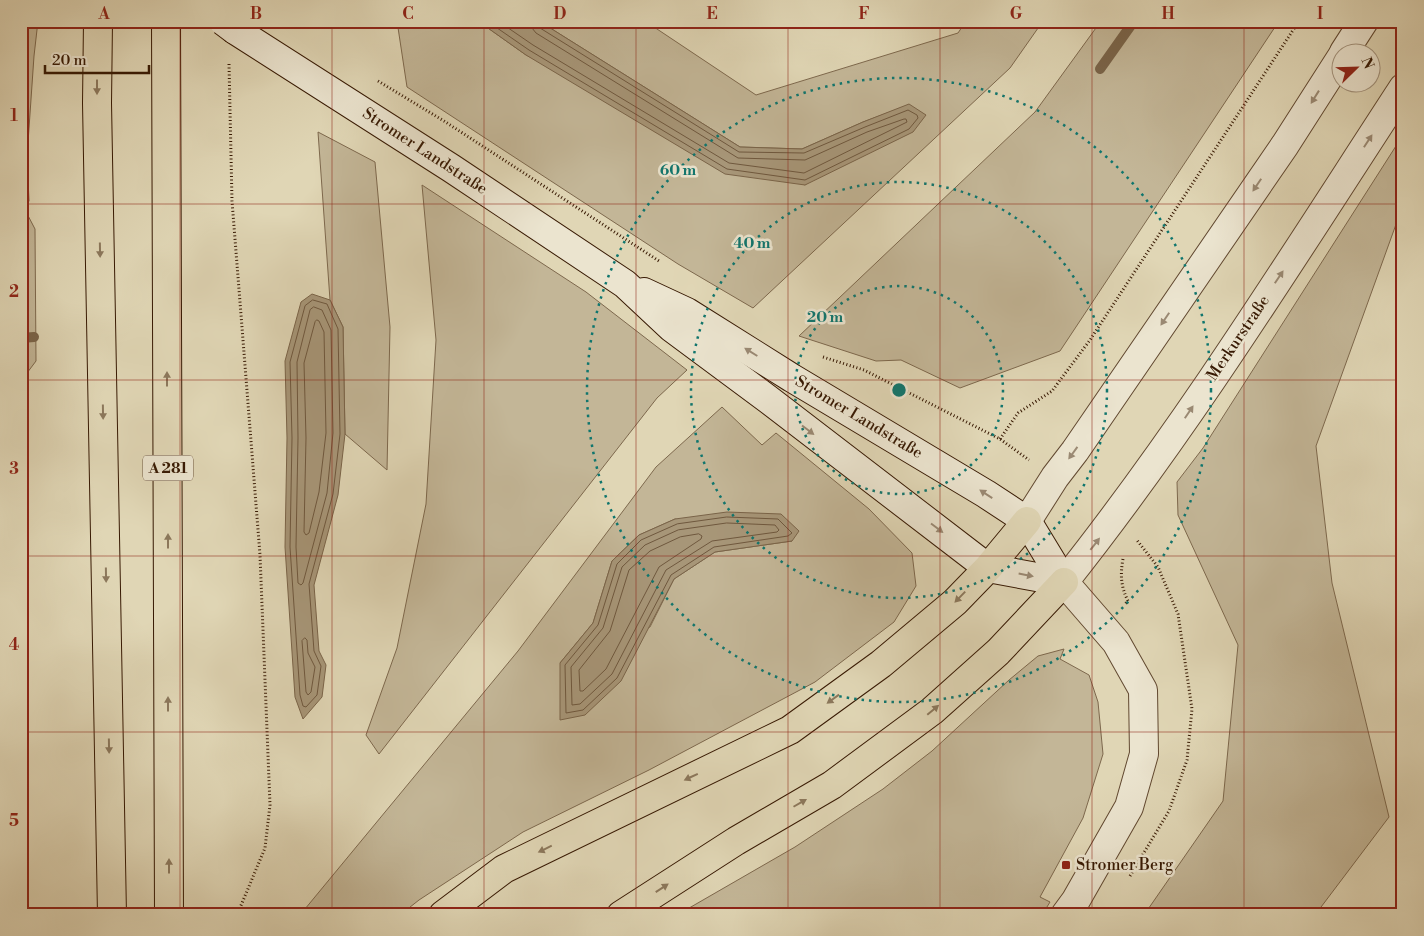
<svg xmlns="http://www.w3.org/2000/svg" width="1424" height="936" font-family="'Libre Bodoni',serif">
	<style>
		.green { fill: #c3b697; stroke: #7d684d; fill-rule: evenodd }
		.water { fill: #a79678; stroke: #7a6449 }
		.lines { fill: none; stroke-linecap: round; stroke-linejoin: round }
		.shore { stroke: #6f583e; stroke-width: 1 }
		.stream { stroke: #7a6449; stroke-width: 10 }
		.tertiary-casing { stroke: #614830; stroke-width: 30 }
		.secondary-casing { stroke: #371903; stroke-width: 30 }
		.motorway-casing { stroke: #371903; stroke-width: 30 }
		.path { stroke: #371903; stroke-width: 3; stroke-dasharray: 1 2.5; stroke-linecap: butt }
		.tertiary { stroke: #ebe4cf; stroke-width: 28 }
		.secondary { stroke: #ebe4cf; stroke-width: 28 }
		.motorway { stroke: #e0d6b5; stroke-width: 28 }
		.secondary-bridge-casing { stroke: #371903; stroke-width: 30; stroke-linecap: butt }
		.secondary-bridge { stroke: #ebe4cf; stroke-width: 28 }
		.oneway { fill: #8c785c }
		.oneway2 { fill: #9a8973 }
		.grid { fill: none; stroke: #8f2418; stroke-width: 1; stroke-opacity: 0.55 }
		.ring { fill: none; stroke: #0f766e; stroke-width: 2.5; stroke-dasharray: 2.5 5 }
		.poi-dot { fill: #8f2418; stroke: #ebe4cf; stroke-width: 2 }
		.labels { text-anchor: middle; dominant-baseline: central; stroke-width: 5; stroke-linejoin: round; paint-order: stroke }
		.shield { fill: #ebe4cf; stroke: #6d5640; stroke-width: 1 }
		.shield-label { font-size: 15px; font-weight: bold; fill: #371903 }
		.street-label { font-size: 16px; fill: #371903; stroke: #ebe4cf }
		.poi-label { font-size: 16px; fill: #371903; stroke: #ebe4cf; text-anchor: start }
		.centre { fill: #0f766e; stroke: #ebe4cf; stroke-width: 2.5 }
		.ring-label { font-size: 15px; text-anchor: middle; font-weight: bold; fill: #0f766e; stroke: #ebe4cf; stroke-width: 5; stroke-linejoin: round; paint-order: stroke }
		.neatline { fill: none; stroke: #8f2418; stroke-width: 2 }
		.grid-label { font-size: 16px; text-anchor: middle; font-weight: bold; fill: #8f2418 }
	</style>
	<rect width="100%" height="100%" fill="#e0d6b5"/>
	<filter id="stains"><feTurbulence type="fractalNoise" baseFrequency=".004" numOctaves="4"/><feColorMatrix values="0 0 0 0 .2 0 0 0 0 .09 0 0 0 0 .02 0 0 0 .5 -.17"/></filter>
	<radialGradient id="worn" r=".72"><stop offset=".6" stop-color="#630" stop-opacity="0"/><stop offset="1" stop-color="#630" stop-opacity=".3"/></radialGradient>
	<g class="green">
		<polygon points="21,21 38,21 34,56 27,157 21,144"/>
		<polygon points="397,21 478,21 526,55 805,185 909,105 863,122 802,149 740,147 539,21 645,21 756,95 958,33 966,21 1043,21 1010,68 753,308 678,264 407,87"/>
		<polygon points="1101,21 1279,21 1060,351 960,388 901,360 876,361 799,336 1035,112"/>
		<polygon points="318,132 375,162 390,327 387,470 345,434 343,327 330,300"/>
		<polygon points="1403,135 1403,205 1316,446 1332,583 1389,817 1315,915 1144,915 1223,801 1238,645 1178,515 1177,482 1203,448"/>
		<polygon points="422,185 586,292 687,370 657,398 379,754 366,735 397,648 426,504 436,340"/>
		<polygon points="24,208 35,229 36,361 21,381 21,213"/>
		<path d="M722,407L762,445L776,433L869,509L912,553L916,586L894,622L815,682L649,770L523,832L419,900L400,915H300L518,651L656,467ZM675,519L792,541L715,552L674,579L650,627L560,663L593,623L612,561L639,535Z"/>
		<polygon points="1064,649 1060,659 1089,675 1098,702 1103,754 1083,818 1040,897 1050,902 1042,915 677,915 795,847 883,789 932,751 1009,680 1038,656"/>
	</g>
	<g class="water">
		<polygon points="478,21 539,21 740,147 802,149 863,122 909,104 926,115 913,132 805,185 725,174 526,55"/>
		<polygon points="21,144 27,157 29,201 21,213"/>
		<polygon points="312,294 330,300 343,327 345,434 338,495 314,585 319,651 326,665 322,697 303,719 295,697 285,547 287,438 285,361 301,302"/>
		<polygon points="727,512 781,514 799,531 792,541 715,552 674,579 621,681 585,715 560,720 560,663 593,623 612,561 639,535 675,519"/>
	</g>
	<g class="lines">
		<g class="shore">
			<polyline points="487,21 529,50 727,169 805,180 909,129 918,118 917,115 908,110 865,127 804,153 739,152 540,28 537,21"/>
			<polyline points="498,21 533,45 729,163 804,173 907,122 906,119 904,119 867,132 805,160 738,158 536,33 532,28 530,21"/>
			<polygon points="313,300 327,304 338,329 340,434 333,494 309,584 314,651 321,666 317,695 306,707 303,706 300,695 290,547 292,438 290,362 305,306"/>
			<polygon points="314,307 322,310 331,330 333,433 327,493 303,583 301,585 298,583 296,547 298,438 297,362 310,310"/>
			<polygon points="317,320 319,321 324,332 326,433 319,492 309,533 306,535 304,532 306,438 304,363 315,322"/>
			<polygon points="727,517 778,519 792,533 788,536 714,547 671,575 617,678 583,710 566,713 565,665 598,625 617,564 641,540 677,524"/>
			<polygon points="727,523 775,525 779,530 777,532 712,541 666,570 612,674 580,704 572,705 571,667 603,628 622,567 645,545 678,530"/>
			<polygon points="699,534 702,536 701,539 659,567 606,669 583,691 580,691 579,670 610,631 629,570 650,551 680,537"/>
			<polygon points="305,638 307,640 308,653 315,667 311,692 308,695 306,692 302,641"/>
		</g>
		<g class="stream">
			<polyline points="1100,69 1134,21"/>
			<polyline points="21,338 34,337"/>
		</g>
		<defs>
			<g id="tertiary">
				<polyline points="1344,52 1364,21"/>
				<polyline points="1027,521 1055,477 1075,451 1285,145 1342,56"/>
				<path d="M1065,915L1076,900L1129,807L1144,754L1143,690L1116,642L1064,582C1188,426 1294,255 1403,88"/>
			</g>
			<g id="secondary">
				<polyline points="235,30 451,168 625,284 672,328 769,400 988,568 1064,582"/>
				<polyline points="644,292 687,312 792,378 986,494 1027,521 1064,582"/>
			</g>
			<g id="motorway">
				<polyline points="98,21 97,103 112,915"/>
				<polyline points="166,21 169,915"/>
				<polyline points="443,915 504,869 790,730 881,664 955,602 988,568 1027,521"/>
				<polyline points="621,915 736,841 832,785 932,711 998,652 1064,582"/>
			</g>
		</defs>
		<use href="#tertiary" class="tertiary-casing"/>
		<use href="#secondary" class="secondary-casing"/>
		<use href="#motorway" class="motorway-casing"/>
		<g class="path">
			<polyline points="229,64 232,201 260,555 270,805 265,848 237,915"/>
			<polyline points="378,81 444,121 659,261"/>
			<polyline points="823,357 864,370 1000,439 1029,460"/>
			<polyline points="1000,439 1018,413 1052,391 1090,340 1299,21"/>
			<path d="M1123,559C1120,575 1121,587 1128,601L1124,605"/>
			<polyline points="1130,876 1169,811 1187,760 1192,709 1178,614 1158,567 1136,539"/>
		</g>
		<use href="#tertiary" class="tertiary"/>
		<use href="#secondary" class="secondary"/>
		<use href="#motorway" class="motorway"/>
		<defs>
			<polyline id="secondary-bridge" points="223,21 235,30"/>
		</defs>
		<use href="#secondary-bridge" class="secondary-bridge-casing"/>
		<use href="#secondary-bridge" class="secondary-bridge"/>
	</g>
	<defs><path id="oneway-solid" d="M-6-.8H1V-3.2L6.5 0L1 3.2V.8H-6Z" transform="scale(1.25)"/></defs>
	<g class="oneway">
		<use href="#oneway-solid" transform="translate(97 87) rotate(90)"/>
		<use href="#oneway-solid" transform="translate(100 250) rotate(89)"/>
		<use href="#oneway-solid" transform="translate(167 379) rotate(-90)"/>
		<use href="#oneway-solid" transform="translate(103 412) rotate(89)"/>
		<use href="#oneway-solid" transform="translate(168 541) rotate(-90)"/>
		<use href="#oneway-solid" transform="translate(106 575) rotate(89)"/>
		<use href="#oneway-solid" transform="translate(960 597) rotate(134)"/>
		<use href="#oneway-solid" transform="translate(833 699) rotate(144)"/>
		<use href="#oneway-solid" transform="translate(168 704) rotate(-90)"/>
		<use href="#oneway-solid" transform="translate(933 710) rotate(-40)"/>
		<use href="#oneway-solid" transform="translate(109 746) rotate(89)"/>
		<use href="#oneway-solid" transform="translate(691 777) rotate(155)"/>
		<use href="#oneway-solid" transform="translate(800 803) rotate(-30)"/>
		<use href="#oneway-solid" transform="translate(545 849) rotate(154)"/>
		<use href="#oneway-solid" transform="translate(169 866) rotate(-90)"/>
		<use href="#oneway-solid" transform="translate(662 888) rotate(-33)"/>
	</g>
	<g class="oneway2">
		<use href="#oneway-solid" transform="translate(1315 97) rotate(122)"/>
		<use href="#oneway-solid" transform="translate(1368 141) rotate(-57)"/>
		<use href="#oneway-solid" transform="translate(1257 185) rotate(124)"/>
		<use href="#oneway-solid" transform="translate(1279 277) rotate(-56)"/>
		<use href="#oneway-solid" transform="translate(1165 319) rotate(124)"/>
		<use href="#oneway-solid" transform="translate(751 352) rotate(-148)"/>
		<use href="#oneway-solid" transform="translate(1189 412) rotate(-56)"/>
		<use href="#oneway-solid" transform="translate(808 430) rotate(37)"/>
		<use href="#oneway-solid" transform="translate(1073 453) rotate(126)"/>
		<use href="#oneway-solid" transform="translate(986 494) rotate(-147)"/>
		<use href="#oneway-solid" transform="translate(937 528) rotate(37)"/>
		<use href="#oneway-solid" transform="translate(1095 544) rotate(-52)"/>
		<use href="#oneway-solid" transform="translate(1026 575) rotate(11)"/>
	</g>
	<path class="grid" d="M180,21V915M332,21V915M484,21V915M636,21V915M788,21V915M940,21V915M1092,21V915M1244,21V915M21,204H1403M21,380H1403M21,556H1403M21,732H1403"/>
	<g class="ring">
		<circle cx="899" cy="390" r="104"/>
		<circle cx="899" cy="390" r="208"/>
		<circle cx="899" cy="390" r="312"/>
	</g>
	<rect class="poi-dot" x="1061" y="860" width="10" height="10" rx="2.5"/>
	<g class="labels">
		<rect class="shield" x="143" y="455.5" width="50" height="25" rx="4"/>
		<g class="shield-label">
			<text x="168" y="468">A 281</text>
		</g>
		<g class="street-label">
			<text transform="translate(425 151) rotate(33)">Stromer Landstraße</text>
			<text transform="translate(1238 338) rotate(-56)">Merkurstraße</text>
			<text transform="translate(859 417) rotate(31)">Stromer Landstraße</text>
		</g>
		<g class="poi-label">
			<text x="1076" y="865">Stromer Berg</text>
		</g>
	</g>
	<circle cx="899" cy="390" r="8" class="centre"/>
	<g class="ring-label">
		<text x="678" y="175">60 m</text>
		<text x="752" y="248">40 m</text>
		<text x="825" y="322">20 m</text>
	</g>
	<rect width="1424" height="936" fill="none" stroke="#e0d6b5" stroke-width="55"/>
	<g transform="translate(1356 68) rotate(67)"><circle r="24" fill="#ebe4cf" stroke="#a3937d"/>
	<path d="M0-4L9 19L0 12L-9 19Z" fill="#8f2418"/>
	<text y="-8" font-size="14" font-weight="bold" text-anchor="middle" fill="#371903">N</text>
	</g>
	<path d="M45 65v8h104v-8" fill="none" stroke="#371903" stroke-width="2.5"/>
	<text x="52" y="65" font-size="15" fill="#371903" stroke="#ebe4cf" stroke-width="4" paint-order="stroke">20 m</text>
	<rect x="28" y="28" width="1368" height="880" class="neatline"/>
	<g class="grid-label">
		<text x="104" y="19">A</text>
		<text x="256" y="19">B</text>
		<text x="408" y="19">C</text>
		<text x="560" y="19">D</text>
		<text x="712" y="19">E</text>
		<text x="864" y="19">F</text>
		<text x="1016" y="19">G</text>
		<text x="1168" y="19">H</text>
		<text x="1320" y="19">I</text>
		<text x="14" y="121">1</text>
		<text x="14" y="297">2</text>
		<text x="14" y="474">3</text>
		<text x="14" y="650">4</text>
		<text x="14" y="826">5</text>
	</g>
	<rect width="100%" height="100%" filter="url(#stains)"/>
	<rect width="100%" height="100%" fill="url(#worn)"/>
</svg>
